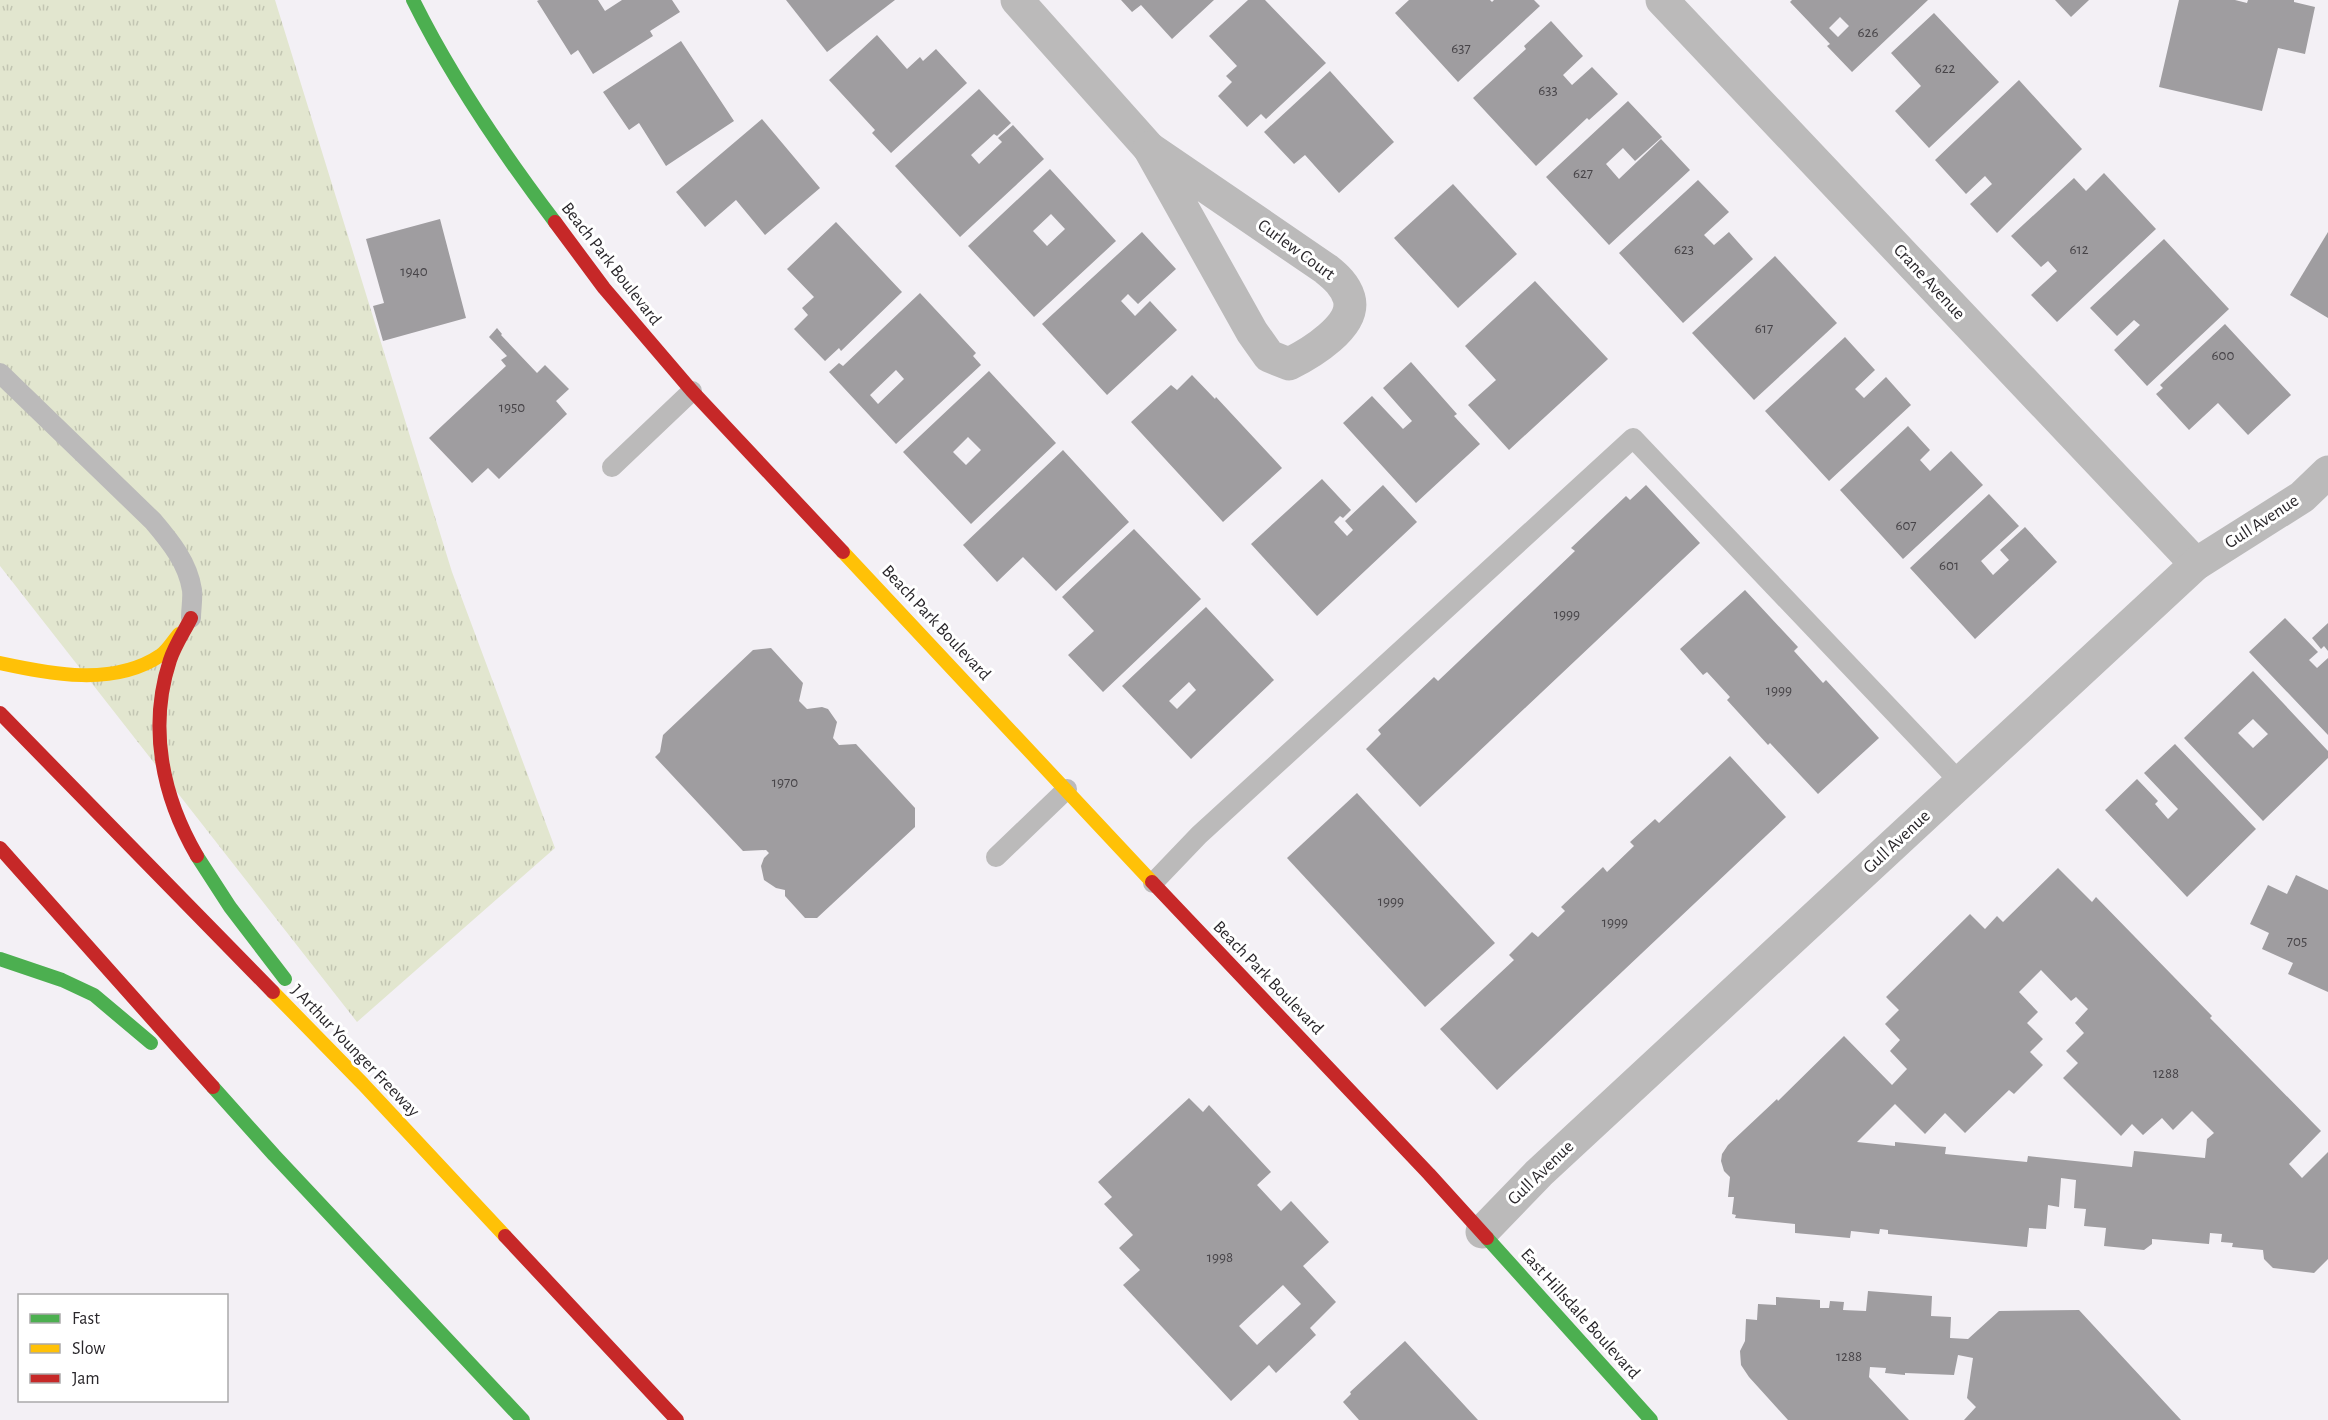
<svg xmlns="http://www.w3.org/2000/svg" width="2328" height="1420" font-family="'Alegreya Sans',sans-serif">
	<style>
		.grass { fill: url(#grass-tufts) }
		.building { fill: #9f9da0; fill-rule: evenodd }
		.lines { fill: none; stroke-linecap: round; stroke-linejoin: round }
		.lane { stroke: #bbbaba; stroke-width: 20 }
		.street { stroke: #bbbaba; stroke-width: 33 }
		.fast { stroke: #4caf50; stroke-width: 14 }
		.slow { stroke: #ffc107; stroke-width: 14 }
		.jam { stroke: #c62828; stroke-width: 14 }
		.labels { text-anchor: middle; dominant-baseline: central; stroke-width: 6; stroke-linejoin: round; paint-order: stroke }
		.number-label { font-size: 15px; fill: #474448 }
		.street-label { font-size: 18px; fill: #2a272b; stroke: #fff }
	</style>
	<defs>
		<pattern id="grass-tufts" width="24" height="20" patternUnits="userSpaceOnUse" patternTransform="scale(1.5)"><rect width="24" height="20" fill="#e2e6cf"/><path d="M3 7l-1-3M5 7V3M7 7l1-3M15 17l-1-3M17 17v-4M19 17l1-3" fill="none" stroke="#c2c5b2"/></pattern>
	</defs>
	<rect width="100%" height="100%" fill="#f3f0f5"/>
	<polygon class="grass" points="0,0 275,0 452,572 555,848 357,1022 0,566"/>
	<g class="building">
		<polygon points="539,0 598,0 605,11 622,0 672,0 680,12 650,31 653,36 593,74 578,50 571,55 537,1"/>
		<polygon points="786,0 895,0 827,52"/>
		<polygon points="1121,0 1214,0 1172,39 1141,5 1132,12"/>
		<polygon points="1248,0 1265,0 1326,63 1266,119 1261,114 1247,127 1218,96 1232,82 1226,76 1237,66 1209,36"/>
		<polygon points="1409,0 1490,0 1492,2 1494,0 1534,0 1540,6 1458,82 1395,13"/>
		<path d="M1792,0H1928L1852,72L1827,46L1830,44L1790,2ZM1840,17L1849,26L1838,37L1829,28Z"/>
		<polygon points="2055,0 2089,0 2071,17"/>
		<polygon points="2179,0 2235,0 2247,3 2248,0 2294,0 2294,2 2315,7 2305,54 2278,48 2262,111 2159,87"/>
		<polygon points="1934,13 1999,82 1929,148 1895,111 1921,86 1891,53"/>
		<polygon points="1551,21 1583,56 1563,75 1572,85 1592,67 1618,94 1589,120 1587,118 1536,166 1473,98 1526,49 1524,46"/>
		<polygon points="877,35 907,69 920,57 923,61 936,49 967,83 891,153 872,133 875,130 829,80"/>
		<polygon points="681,41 734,121 666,166 639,123 629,130 603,92"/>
		<polygon points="1330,71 1394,142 1339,193 1305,155 1294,164 1264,132"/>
		<polygon points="2019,80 2082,149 1997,233 1970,204 1992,184 1985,176 1966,194 1935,160"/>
		<polygon points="979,89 1011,123 997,136 994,134 971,155 979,164 1002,142 998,138 1013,125 1044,159 960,237 895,166"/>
		<polygon points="1628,101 1662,137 1635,161 1623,148 1606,164 1619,179 1661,139 1690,170 1609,245 1546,177"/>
		<polygon points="762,119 820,188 765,235 736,200 705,227 676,192"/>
		<path d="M1050,169L1116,241L1034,317L968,246ZM1051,214L1065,229L1047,246L1033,231Z"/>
		<polygon points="2104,173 2156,229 2057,322 2031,295 2057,271 2048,261 2041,267 2011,236 2074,178 2086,191"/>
		<polygon points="1698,180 1729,212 1704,235 1714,245 1729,232 1753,259 1683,323 1619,253"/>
		<polygon points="1453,184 1517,254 1458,308 1394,238"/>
		<polygon points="440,219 466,318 383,341 373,306 384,303 366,239"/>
		<polygon points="836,222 902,292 841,351 839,348 825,361 794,329 808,315 802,308 814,297 787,269"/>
		<polygon points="1142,232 1176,269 1138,304 1128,294 1121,301 1135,316 1150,301 1177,330 1107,395 1042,324"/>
		<polygon points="2328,232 2328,318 2290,295"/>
		<polygon points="2164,239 2229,309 2147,386 2114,350 2140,325 2134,320 2117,336 2090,308"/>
		<polygon points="1775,256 1837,323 1754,400 1692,333"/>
		<polygon points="1535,281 1608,359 1509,450 1468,405 1496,380 1465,346"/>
		<path d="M920,293L976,353L973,356L981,365L896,444L829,372L839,363L843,366ZM896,370L904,379L878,404L870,395Z"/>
		<polygon points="2225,324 2291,395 2248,435 2218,403 2189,430 2156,394 2163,388 2160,385"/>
		<polygon points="497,328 502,334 501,335 537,373 545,365 569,389 556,401 567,414 499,479 488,468 472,483 429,438 506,366 501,360 507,356 489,337"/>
		<polygon points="1845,337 1875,370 1855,389 1864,398 1886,377 1911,405 1829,481 1765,411"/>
		<polygon points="1411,362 1457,414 1454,416 1480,444 1416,503 1343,423 1372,396 1403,429 1412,421 1383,388"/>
		<path d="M989,371L1056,443L971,524L903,452ZM968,437L981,450L966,465L953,452Z"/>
		<polygon points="1192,375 1215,399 1216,397 1282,468 1223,522 1131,422 1171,385 1177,390"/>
		<polygon points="1908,426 1930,450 1920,460 1930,471 1951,451 1983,485 1903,559 1840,490"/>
		<polygon points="1063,450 1129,522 1056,591 1023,557 997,582 963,545"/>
		<polygon points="1322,479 1351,510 1343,518 1340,516 1334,522 1347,536 1353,530 1345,521 1383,485 1417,522 1317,616 1251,544"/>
		<polygon points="1646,485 1700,543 1420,807 1366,749 1381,734 1378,730 1434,677 1438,681 1575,551 1571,548 1626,496 1630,500"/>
		<polygon points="1989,494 2019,526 1981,561 1993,575 2009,560 2000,550 2025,527 2057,562 1975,639 1910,568"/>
		<polygon points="1134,529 1201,599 1103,692 1068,655 1094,631 1062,597"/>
		<polygon points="1745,590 1798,647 1794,651 1823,683 1826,680 1879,738 1818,794 1770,743 1768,745 1727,700 1730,697 1707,672 1703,675 1680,649"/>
		<path d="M1206,607L1274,680L1191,759L1122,686ZM1189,682L1196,690L1177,709L1169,701Z"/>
		<polygon points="2285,618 2318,652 2309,660 2317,668 2328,658 2328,735 2249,652"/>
		<polygon points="2328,623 2328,651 2324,646 2321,649 2312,638"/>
		<polygon points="771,648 803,683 799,701 807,709 822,707 828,709 837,722 833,738 839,745 856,744 915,808 915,827 817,918 805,918 785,896 785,890 776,888 764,880 761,866 764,858 769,853 766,850 743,851 655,757 660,752 663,735 753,650"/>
		<path d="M2253,671L2328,751V758L2263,821L2184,738ZM2253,719L2268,734L2253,748L2238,733Z"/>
		<polygon points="2175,744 2256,829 2187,897 2105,810 2137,779 2158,801 2155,804 2168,819 2178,809 2144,773"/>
		<polygon points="1730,756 1786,817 1497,1090 1440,1029 1514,960 1509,955 1532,932 1538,937 1565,911 1561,907 1603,867 1607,872 1634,846 1630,842 1655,819 1659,823"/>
		<polygon points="1357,793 1495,943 1425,1007 1287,858"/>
		<path d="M2058,868L2092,902L2096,897L2212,1016L2210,1018L2321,1131L2289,1164L2302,1178L2328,1152V1259L2314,1273L2273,1268L2264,1259L2263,1250L2232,1247L2233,1243L2221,1242L2222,1234L2210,1233L2209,1244L2152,1239V1244L2144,1250L2104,1246L2106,1228L2084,1226L2086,1209L2074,1208L2076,1180L2061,1178L2059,1207L2048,1205L2046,1229L2029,1228L2027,1247L1888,1234V1230L1880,1229L1879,1234L1851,1231L1850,1238L1795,1233V1224L1735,1218L1736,1215L1732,1214L1734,1197H1728L1730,1177L1724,1171L1721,1161L1722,1154L1728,1145L1777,1099L1778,1101L1844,1036L1892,1085L1907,1069L1890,1051L1900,1040L1885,1024L1899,1010L1886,997L1970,914L1985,929L1997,916L2003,922ZM2041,970L2071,1001L2076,997L2088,1009L2075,1023L2084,1033L2066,1051L2078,1063L2063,1078L2121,1136L2132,1124L2143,1135L2162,1118L2173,1130L2192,1111L2214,1133L2207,1139L2205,1158L2134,1151L2132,1167L2028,1156L2027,1162L1945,1154L1946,1147L1895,1142V1146L1857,1142L1895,1104L1925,1134L1945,1113L1965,1133L2009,1090L2014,1094L2043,1065L2030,1052L2043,1039L2027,1023L2038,1012L2019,992Z"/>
		<polygon points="2296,875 2328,890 2328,992 2288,974 2293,963 2262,949 2269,933 2250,924 2268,885 2287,894"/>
		<path d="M1189,1098L1203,1112L1209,1105L1271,1172L1257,1185L1281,1211L1291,1201L1329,1242L1303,1266L1336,1302L1310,1328L1316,1335L1276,1373L1269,1365L1231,1401L1123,1285L1140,1270L1119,1248L1133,1235L1104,1204L1112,1197L1098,1182ZM1283,1285L1301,1304L1257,1345L1239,1326Z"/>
		<polygon points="1868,1291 1932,1296 1931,1316 1951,1317 1950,1338 1968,1339 1999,1311 2079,1310 2181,1420 1964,1420 1976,1407 1967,1398 1973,1358 1958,1355 1954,1375 1905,1373 1905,1375 1885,1373 1886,1368 1870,1367 1869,1377 1909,1420 1788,1420 1749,1377 1741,1365 1740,1351 1745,1341 1746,1319 1757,1320 1758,1304 1776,1305 1776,1297 1820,1300 1820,1308 1829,1308 1830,1301 1844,1302 1843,1310 1866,1311"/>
		<polygon points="1405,1341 1478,1420 1359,1420 1343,1402 1351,1394 1350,1392"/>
	</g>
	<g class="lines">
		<g class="lane">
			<path d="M0,373L153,521C170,541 188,563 192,590C193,599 191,609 191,618"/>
			<polyline points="612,467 692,391"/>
			<polyline points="996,857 1067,789"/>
			<polyline points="1153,883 1199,835 1633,438 1961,783"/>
		</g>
		<g class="street">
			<polyline points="1017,0 1149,148"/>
			<polyline points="1662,0 2196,564"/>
			<path d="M1149,148L1326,269C1336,277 1345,285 1349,298C1357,326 1309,354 1289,364L1269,356L1252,332Z"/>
			<polyline points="1482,1232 1539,1173 2196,564 2302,497 2328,472"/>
		</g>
		<g class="fast">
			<path d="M413,0C452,79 502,152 555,222"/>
			<polyline points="197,856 230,907 285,979"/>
			<polyline points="0,959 62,980 94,995 151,1043"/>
			<polyline points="213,1087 274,1155 523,1420"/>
			<polyline points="1487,1238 1651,1420"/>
		</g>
		<g class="slow">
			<polyline points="843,552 1152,882"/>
			<path d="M0,663C51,674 114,687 161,655C168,650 173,641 179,634"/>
			<polyline points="273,992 363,1084 505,1236"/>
		</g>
		<g class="jam">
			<polyline points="555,222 604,288 692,391 843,552"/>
			<path d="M191,618C184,632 175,645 170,660C148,727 162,796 197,856"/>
			<polyline points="0,713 273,992"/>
			<polyline points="0,848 213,1087"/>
			<polyline points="1152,882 1429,1174 1487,1238"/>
			<polyline points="505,1236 677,1420"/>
		</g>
	</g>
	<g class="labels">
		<g class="number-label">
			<text x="1868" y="32">626</text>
			<text x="1461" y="48">637</text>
			<text x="1945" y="68">622</text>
			<text x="1548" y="90">633</text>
			<text x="1583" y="173">627</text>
			<text x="1684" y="249">623</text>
			<text x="2079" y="249">612</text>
			<text x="414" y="271">1940</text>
			<text x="1764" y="328">617</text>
			<text x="2223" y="355">600</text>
			<text x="512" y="407">1950</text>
			<text x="1906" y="525">607</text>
			<text x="1949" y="565">601</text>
			<text x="1567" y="614">1999</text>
			<text x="1779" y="690">1999</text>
			<text x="785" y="782">1970</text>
			<text x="1391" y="901">1999</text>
			<text x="1615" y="922">1999</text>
			<text x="2297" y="941">705</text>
			<text x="2166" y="1073">1288</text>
			<text x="1220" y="1257">1998</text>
			<text x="1849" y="1356">1288</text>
		</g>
		<g class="street-label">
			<text transform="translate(1296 250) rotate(36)">Curlew Court</text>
			<text transform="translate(611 264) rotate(52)">Beach Park Boulevard</text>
			<text transform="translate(1929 282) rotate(47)">Crane Avenue</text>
			<text transform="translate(2262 522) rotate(-33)">Gull Avenue</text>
			<text transform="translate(936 623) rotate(47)">Beach Park Boulevard</text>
			<text transform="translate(1897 842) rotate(-43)">Gull Avenue</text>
			<text transform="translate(1268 978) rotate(46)">Beach Park Boulevard</text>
			<text transform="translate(355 1051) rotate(46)">J Arthur Younger Freeway</text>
			<text transform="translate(1541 1173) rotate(-44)">Gull Avenue</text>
			<text transform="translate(1580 1314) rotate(48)">East Hillsdale Boulevard</text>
		</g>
	</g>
	<rect x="18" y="1294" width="210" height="108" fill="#ffffff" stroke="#aaa9aa" stroke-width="1.5"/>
	<rect x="30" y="1314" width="30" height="9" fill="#4caf50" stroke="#aaa9aa" stroke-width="1.5"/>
	<text x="72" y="1324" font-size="18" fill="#2a272b">Fast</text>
	<rect x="30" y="1344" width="30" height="9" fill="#ffc107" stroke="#aaa9aa" stroke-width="1.5"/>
	<text x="72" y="1354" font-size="18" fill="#2a272b">Slow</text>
	<rect x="30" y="1374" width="30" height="9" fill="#c62828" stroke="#aaa9aa" stroke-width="1.5"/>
	<text x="72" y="1384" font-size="18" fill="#2a272b">Jam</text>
</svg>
